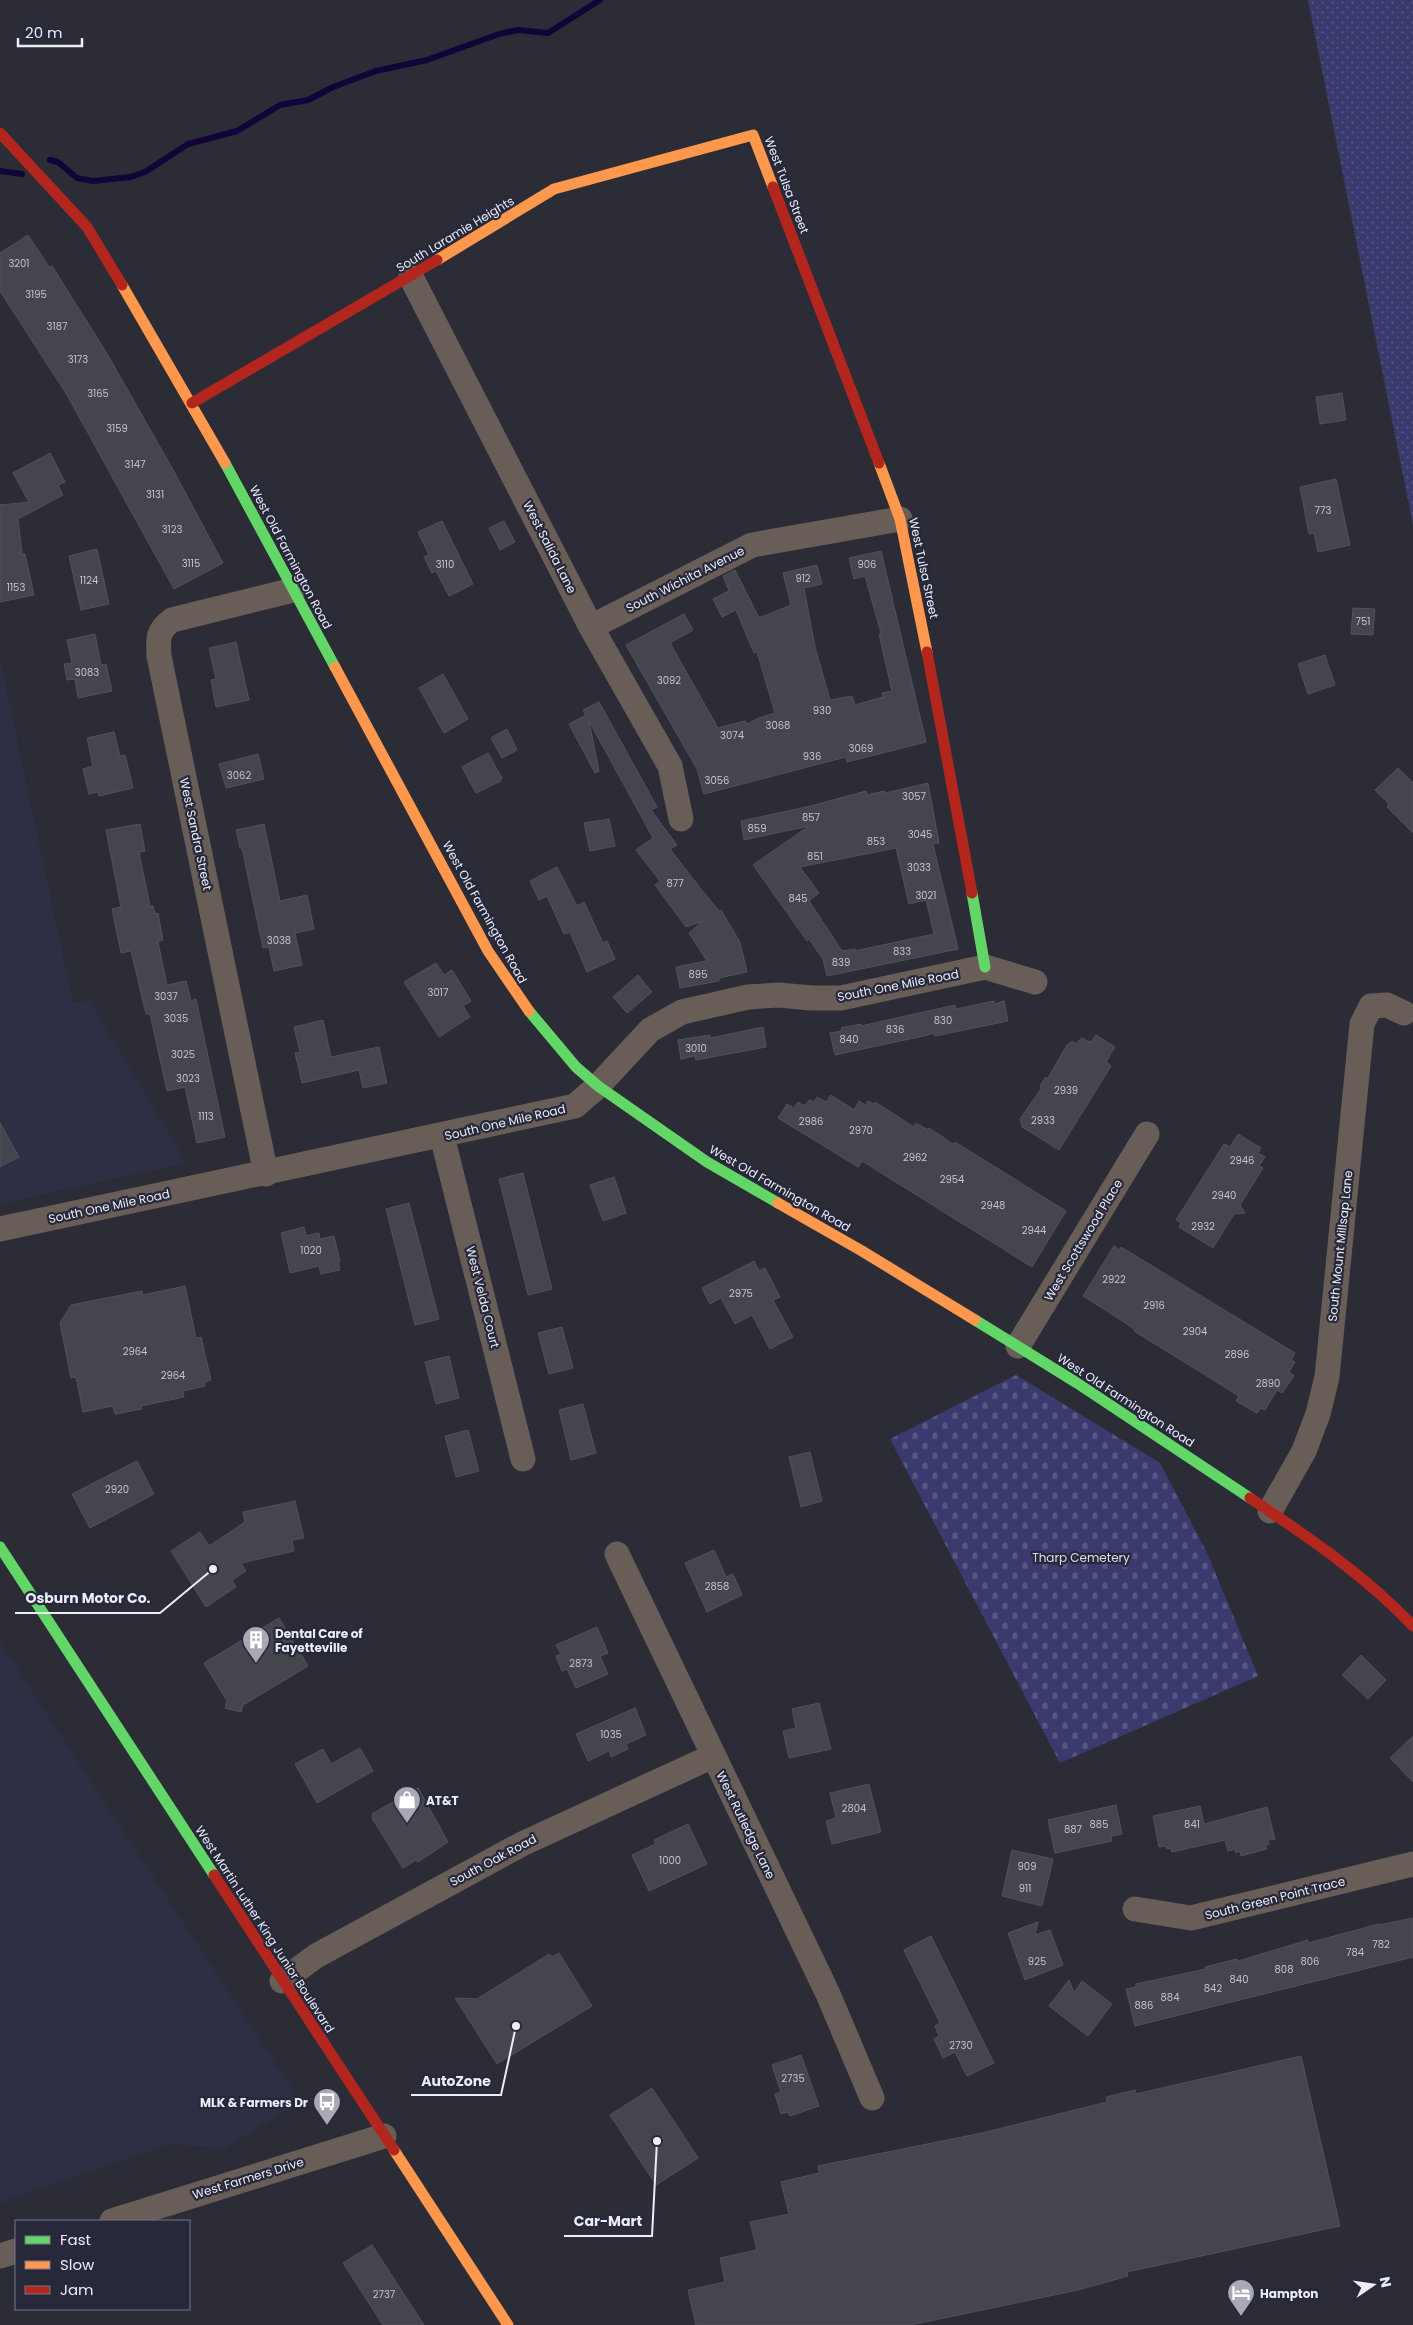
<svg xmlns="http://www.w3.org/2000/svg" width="1413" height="2325" font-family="Poppins,sans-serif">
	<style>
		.built { fill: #2d2f45 }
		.cemetery { fill: url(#cemetery-stones) }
		.park { fill: url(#park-dots) }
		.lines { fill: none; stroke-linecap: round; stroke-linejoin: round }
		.stream { stroke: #100438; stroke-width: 6 }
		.building { fill: #44454d; stroke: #51525a; fill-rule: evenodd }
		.street { stroke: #685d57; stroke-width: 25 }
		.fast { stroke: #63d668; stroke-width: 11 }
		.slow { stroke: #ff974d; stroke-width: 11 }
		.jam { stroke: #b3261e; stroke-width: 11 }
		.labels { text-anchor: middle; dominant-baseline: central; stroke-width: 4.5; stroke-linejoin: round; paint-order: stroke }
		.number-label { font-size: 10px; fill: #c2c3ce }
		.street-label { font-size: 12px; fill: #ecedf9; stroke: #27283a }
		.park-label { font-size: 12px; fill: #daddf0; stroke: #27283a }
		.poi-label { font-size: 12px; font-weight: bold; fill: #ecedf9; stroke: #27283a; text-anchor: start }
		.leader { fill: none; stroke: #ecedf9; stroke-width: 2 }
		.callout-dot { fill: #ecedf9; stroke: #27283a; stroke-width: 2 }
		.callout-label { font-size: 14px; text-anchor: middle; font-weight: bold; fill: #ecedf9; stroke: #27283a; stroke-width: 4.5; stroke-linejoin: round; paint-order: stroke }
	</style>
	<defs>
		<pattern id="cemetery-stones" width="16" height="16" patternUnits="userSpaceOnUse" patternTransform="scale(1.25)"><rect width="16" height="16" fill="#3a3a6f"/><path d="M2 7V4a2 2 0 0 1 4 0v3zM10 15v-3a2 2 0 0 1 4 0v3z" fill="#575784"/></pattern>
		<pattern id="park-dots" width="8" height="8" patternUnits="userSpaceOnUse" patternTransform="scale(1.25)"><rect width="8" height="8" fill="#3a3a6f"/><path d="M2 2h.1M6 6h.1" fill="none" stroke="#575784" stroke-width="1.8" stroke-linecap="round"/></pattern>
	</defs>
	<rect width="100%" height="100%" fill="#2b2c36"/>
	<g class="built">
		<polygon points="0,659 73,1003 89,1000 187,1163 0,1204"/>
		<polygon points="0,1642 300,2101 225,2149 171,2144 0,2203"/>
	</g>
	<polygon class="cemetery" points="1016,1375 1160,1463 1208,1555 1258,1676 1060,1763 890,1439"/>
	<polygon class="park" points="1308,0 1413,0 1413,525"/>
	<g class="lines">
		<g class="stream">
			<polyline points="50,160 58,162 77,178 93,181 131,177 145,172 188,144 237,131 280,105 308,100 333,87 376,71 427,60 499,34 518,30 548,33 600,0"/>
			<polyline points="0,171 22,174"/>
		</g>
	</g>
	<g class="building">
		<polygon points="28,235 50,268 52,266 106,352 172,468 223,563 174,589 67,395 0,291 0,253"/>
		<polygon points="1342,393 1346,420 1320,424 1316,397"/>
		<polygon points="50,453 65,482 58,485 63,495 18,519 22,554 25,554 34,595 0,602 0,505 29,502 13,473"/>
		<polygon points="1336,479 1350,545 1318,552 1314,533 1309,534 1300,487"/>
		<polygon points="442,521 473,584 449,596 436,571 432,573 424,557 429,555 418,532"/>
		<polygon points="504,521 515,542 500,550 489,528"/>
		<polygon points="97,549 109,604 81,610 69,556"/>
		<polygon points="881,551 926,742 847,762 846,757 704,794 697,769 626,645 684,614 693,630 670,643 718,728 745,721 747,724 759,718 775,713 757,652 754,653 736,610 722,617 713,599 729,591 723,576 735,570 759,618 791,605 783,573 817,565 822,584 804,588 815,647 830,700 852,696 855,705 883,697 882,693 892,691 879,634 881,633 865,576 854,579 849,558"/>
		<polygon points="1353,608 1375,609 1373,635 1351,634"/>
		<polygon points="95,634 101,665 106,664 112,691 78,698 75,679 67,680 64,664 72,663 67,640"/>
		<polygon points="236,642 249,700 216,707 211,680 216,679 209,648"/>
		<polygon points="1325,655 1335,685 1308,694 1298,664"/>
		<polygon points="443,674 468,719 444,733 419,688"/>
		<polygon points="599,702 657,807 651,810 677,845 670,849 700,888 719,911 721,910 740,942 747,972 719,978 719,981 680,988 676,967 707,961 689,933 703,921 686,927 655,885 660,881 636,850 653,838 589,721 599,771 595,773 569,724 586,715 583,710"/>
		<polygon points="507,729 517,750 502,758 491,738"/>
		<polygon points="114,732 120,756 125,755 133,788 99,796 98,792 89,794 83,769 93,766 87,738"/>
		<polygon points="488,753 502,778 500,779 501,781 476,793 462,767"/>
		<polygon points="258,754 264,779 226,788 219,764"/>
		<polygon points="1398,768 1413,783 1413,833 1387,807 1389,804 1375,790"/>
		<path d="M928,783L939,843L933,844L958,949L827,976L823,959L809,939L807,941L753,865L809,826L744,840L741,821L811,806L866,791L867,795L884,791L885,793ZM896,848L909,904L926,900L934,934L855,951V949L842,951L809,901L819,893L800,867Z"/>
		<polygon points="609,819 615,846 590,851 584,823"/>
		<polygon points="140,824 145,851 139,852 150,906 153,906 155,914 158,913 163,940 158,942 167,985 186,981 191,1001 196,999 225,1137 197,1143 185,1087 167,1091 150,1014 146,1014 131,951 121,953 112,909 121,907 106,830"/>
		<polygon points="264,824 280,901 307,895 314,929 295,933 302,965 274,971 269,947 263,948 242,848 240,848 236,830"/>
		<polygon points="557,867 577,906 584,902 603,943 607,941 615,959 587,972 570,932 564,934 547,896 539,900 530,881"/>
		<polygon points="436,963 444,975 452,970 471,1001 463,1006 470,1017 439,1037 404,982"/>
		<polygon points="638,975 652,992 627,1013 613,997"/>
		<polygon points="994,1001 995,1004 1004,1001 1008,1021 935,1036 934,1033 928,1035 835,1055 830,1033 842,1031 841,1028 861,1024 861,1026 955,1005 956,1009"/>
		<polygon points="323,1020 331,1057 379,1047 387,1083 363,1088 359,1070 302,1083 295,1053 300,1052 294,1027"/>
		<polygon points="763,1027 766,1047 696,1060 695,1056 681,1059 678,1040 710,1035 711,1038"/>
		<polygon points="1096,1035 1115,1047 1106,1062 1111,1066 1059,1150 1022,1127 1020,1119 1041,1089 1040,1086 1045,1078 1048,1078 1067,1045 1072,1041 1077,1044 1081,1038 1091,1042"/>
		<polygon points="831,1095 854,1110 859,1101 865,1105 868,1101 873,1104 875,1102 914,1127 916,1123 928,1130 929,1128 953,1144 955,1142 1066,1211 1032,1267 862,1161 858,1167 778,1118 787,1104 794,1108 798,1102 805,1106 809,1100 814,1102 817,1097 826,1102"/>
		<polygon points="0,1123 19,1157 0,1167"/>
		<polygon points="1238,1134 1261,1148 1258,1153 1265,1157 1259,1166 1263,1168 1240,1205 1245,1213 1234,1214 1213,1248 1179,1227 1181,1223 1176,1220 1224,1144 1230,1147"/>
		<polygon points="523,1173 552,1289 528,1295 499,1179"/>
		<polygon points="614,1177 626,1213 603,1221 590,1185"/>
		<polygon points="409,1203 439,1319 415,1325 386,1209"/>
		<polygon points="304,1227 306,1236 319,1233 320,1239 334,1236 340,1262 338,1262 340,1270 321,1274 319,1266 290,1273 281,1233"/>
		<polygon points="1114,1246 1120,1250 1121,1247 1295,1353 1291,1360 1295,1362 1289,1372 1294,1376 1282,1393 1277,1390 1265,1410 1260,1408 1257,1413 1236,1401 1239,1396 1134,1331 1135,1330 1124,1322 1083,1296"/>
		<polygon points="754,1261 759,1271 765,1268 780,1297 773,1300 793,1337 770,1349 752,1315 735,1324 721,1298 710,1304 702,1288"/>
		<polygon points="185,1286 196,1338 201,1337 211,1380 205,1382 205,1386 183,1391 184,1397 141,1406 142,1409 115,1414 113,1406 83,1412 76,1377 71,1378 60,1323 71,1305 142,1291 143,1295"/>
		<polygon points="562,1327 573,1368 549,1374 538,1333"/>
		<polygon points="449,1356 459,1398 436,1404 425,1362"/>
		<polygon points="583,1404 596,1453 571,1460 559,1410"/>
		<polygon points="468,1430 479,1471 456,1477 445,1436"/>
		<polygon points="810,1452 822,1501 801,1507 789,1457"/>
		<polygon points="137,1461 154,1494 90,1528 72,1494"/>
		<polygon points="295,1501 304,1538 292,1540 294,1551 241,1563 246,1571 232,1580 236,1587 206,1607 171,1551 200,1532 209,1546 245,1522 243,1512"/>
		<polygon points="714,1550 726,1577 733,1574 742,1595 707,1612 685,1563"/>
		<polygon points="279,1618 308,1666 243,1705 241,1712 225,1708 227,1701 204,1663"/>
		<polygon points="597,1627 608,1653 600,1656 608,1674 576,1688 567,1669 562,1671 556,1656 561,1654 556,1645"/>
		<polygon points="1361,1655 1386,1680 1368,1699 1342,1675"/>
		<polygon points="819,1703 831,1749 789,1758 783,1731 796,1728 792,1709"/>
		<polygon points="635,1708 646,1735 626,1744 628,1749 611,1757 609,1751 588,1761 576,1734"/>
		<polygon points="1413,1736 1413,1782 1390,1758"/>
		<polygon points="360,1748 373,1771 317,1803 295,1764 323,1749 331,1764"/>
		<polygon points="869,1784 881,1832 832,1844 826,1821 836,1818 830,1793"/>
		<polygon points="418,1788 448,1842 418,1862 416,1860 403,1868 372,1818 373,1816 372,1814"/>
		<polygon points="1116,1805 1122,1834 1111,1836 1112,1841 1055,1853 1048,1820"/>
		<polygon points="1200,1806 1204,1824 1267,1807 1275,1839 1268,1840 1269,1844 1265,1845 1267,1849 1241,1856 1240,1851 1236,1853 1235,1849 1228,1851 1225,1840 1172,1852 1171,1848 1167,1849 1166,1846 1159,1847 1153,1816"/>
		<polygon points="688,1824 707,1864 649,1891 632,1855 656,1844 654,1840"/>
		<polygon points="1012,1850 1053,1859 1042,1906 1002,1896"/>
		<polygon points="1413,1918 1413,1957 1135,2026 1126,1989 1136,1987 1136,1984 1206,1969 1205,1967 1237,1959 1238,1961 1308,1940 1308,1943 1379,1924 1379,1925"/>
		<polygon points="1038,1922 1035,1935 1050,1930 1063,1965 1025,1980 1008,1933"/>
		<polygon points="931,1936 994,2063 967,2076 955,2052 943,2058 934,2039 939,2036 935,2026 940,2023 904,1950"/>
		<polygon points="559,1953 592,2006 497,2064 455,1998 477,1999 549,1954 552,1957"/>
		<polygon points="1069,1980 1074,1993 1082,1981 1112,2004 1088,2036 1049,2006"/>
		<polygon points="801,2055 819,2106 790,2116 788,2112 781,2114 775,2094 781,2092 772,2065"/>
		<polygon points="1301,2056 1340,2226 1127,2272 1128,2276 1078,2290 911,2325 696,2325 688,2290 725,2282 720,2258 757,2250 750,2222 789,2214 781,2182 819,2173 818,2166 982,2133 1107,2102 1106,2097 1135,2090 1136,2094"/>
		<polygon points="652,2088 698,2158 656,2185 610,2115"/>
		<polygon points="372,2245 424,2325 383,2325 343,2263"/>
	</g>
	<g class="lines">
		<g class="street">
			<polyline points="411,277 591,627 670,766 681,819"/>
			<polyline points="591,627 752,545 900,519"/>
			<polyline points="442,1136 523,1459"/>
			<path d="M266,1174L159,656C158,639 157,631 172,620L293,590"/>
			<polyline points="0,1229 575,1106 598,1086 650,1030 682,1012 748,997 779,995 811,998 841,998 985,967 1035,982"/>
			<polyline points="1018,1346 1147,1134"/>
			<polyline points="1270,1511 1304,1451 1318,1414 1327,1377 1362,1024 1371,1006 1387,1005 1404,1013"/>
			<polyline points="617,1554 828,1994 872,2098"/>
			<polyline points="1135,1909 1191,1918 1413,1864"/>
			<polyline points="282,1981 316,1956 522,1844 713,1756"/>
			<polyline points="112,2221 384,2136"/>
			<polyline points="0,2256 16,2251"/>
		</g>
		<g class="fast">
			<polyline points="225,463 335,667"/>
			<polyline points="972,893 985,967"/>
			<polyline points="529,1011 576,1067 598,1086 707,1162 778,1203"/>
			<polyline points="975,1320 1077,1383 1250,1498"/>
			<polyline points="0,1547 214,1875"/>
		</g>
		<g class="slow">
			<polyline points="437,260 554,189 753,135 773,187"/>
			<polyline points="122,285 225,463"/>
			<polyline points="879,463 900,519 927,652"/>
			<polyline points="335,667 488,951 529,1011"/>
			<polyline points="778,1203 862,1251 975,1320"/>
			<polyline points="394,2150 508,2325"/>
		</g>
		<g class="jam">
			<polyline points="0,133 87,227 122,285"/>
			<polyline points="773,187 879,463"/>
			<polyline points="192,403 437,260"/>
			<polyline points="927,652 972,893"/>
			<path d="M1250,1498C1308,1537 1365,1575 1413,1626"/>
			<polyline points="214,1875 394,2150"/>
		</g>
	</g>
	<defs>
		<symbol id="building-pin" viewBox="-11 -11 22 30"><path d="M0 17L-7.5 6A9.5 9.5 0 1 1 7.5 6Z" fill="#a8a9b5" stroke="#27283a"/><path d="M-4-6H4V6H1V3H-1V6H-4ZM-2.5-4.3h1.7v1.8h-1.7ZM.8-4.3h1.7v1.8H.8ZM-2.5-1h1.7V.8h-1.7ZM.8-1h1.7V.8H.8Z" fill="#fff"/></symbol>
		<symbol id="shop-pin" viewBox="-11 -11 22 30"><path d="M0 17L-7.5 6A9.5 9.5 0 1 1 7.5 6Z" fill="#a8a9b5" stroke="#27283a"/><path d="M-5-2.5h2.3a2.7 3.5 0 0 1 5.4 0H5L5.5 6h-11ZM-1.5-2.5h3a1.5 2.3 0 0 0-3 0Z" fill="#fff"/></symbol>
		<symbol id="bus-pin" viewBox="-11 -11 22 30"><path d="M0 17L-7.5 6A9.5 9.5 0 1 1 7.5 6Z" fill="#a8a9b5" stroke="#27283a"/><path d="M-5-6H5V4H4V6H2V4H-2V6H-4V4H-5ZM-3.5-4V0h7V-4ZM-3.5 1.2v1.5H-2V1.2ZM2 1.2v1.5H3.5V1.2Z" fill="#fff"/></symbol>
		<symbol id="hotel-pin" viewBox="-11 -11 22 30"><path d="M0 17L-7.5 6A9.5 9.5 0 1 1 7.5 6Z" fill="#a8a9b5" stroke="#27283a"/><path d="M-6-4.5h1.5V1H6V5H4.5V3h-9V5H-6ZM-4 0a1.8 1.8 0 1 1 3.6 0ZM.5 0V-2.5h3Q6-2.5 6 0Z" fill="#fff"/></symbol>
	</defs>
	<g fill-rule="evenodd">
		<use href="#building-pin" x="240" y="1624" width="32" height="43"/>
		<use href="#shop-pin" x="391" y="1784" width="32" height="43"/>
		<use href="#bus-pin" x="311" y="2086" width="32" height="43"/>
		<use href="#hotel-pin" x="1225" y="2277" width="32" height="43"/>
	</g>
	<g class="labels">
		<g class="number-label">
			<text x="19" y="263">3201</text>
			<text x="36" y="294">3195</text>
			<text x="57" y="326">3187</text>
			<text x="78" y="359">3173</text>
			<text x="98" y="393">3165</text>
			<text x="117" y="428">3159</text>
			<text x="135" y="464">3147</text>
			<text x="155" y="494">3131</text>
			<text x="1323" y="510">773</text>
			<text x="172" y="529">3123</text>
			<text x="191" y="563">3115</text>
			<text x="445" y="564">3110</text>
			<text x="867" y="564">906</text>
			<text x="803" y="578">912</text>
			<text x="89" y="580">1124</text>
			<text x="16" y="587">1153</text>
			<text x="1363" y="621">751</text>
			<text x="87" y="672">3083</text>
			<text x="669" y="680">3092</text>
			<text x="822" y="710">930</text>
			<text x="778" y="725">3068</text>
			<text x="732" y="735">3074</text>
			<text x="861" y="748">3069</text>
			<text x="812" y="756">936</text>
			<text x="239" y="775">3062</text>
			<text x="717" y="780">3056</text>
			<text x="914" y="796">3057</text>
			<text x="811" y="817">857</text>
			<text x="757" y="828">859</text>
			<text x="920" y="834">3045</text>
			<text x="876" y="841">853</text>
			<text x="815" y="856">851</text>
			<text x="919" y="867">3033</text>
			<text x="675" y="883">877</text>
			<text x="926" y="895">3021</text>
			<text x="798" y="898">845</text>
			<text x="279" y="940">3038</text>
			<text x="902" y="951">833</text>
			<text x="841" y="962">839</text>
			<text x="698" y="974">895</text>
			<text x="438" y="992">3017</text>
			<text x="166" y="996">3037</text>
			<text x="176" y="1018">3035</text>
			<text x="943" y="1020">830</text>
			<text x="895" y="1029">836</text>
			<text x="849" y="1039">840</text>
			<text x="696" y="1048">3010</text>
			<text x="183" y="1054">3025</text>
			<text x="188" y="1078">3023</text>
			<text x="1066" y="1090">2939</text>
			<text x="206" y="1116">1113</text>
			<text x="1043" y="1120">2933</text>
			<text x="811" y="1121">2986</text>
			<text x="861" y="1130">2970</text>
			<text x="915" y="1157">2962</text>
			<text x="1242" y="1160">2946</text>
			<text x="952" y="1179">2954</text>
			<text x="1224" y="1195">2940</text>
			<text x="993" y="1205">2948</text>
			<text x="1203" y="1226">2932</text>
			<text x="1034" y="1230">2944</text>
			<text x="311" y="1250">1020</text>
			<text x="1114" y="1279">2922</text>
			<text x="741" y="1293">2975</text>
			<text x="1154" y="1305">2916</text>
			<text x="1195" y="1331">2904</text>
			<text x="135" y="1351">2964</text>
			<text x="1237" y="1354">2896</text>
			<text x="173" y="1375">2964</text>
			<text x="1268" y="1383">2890</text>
			<text x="117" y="1489">2920</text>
			<text x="717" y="1586">2858</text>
			<text x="581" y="1663">2873</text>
			<text x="611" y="1734">1035</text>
			<text x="854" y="1808">2804</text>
			<text x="1099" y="1824">885</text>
			<text x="1192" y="1824">841</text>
			<text x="1073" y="1829">887</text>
			<text x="670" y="1860">1000</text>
			<text x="1027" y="1866">909</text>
			<text x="1025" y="1888">911</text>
			<text x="1381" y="1944">782</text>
			<text x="1355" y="1952">784</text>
			<text x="1037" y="1961">925</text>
			<text x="1310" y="1961">806</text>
			<text x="1284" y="1969">808</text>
			<text x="1239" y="1979">840</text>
			<text x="1213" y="1988">842</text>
			<text x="1170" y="1997">884</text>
			<text x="1144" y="2005">886</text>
			<text x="961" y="2045">2730</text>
			<text x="793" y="2078">2735</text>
			<text x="384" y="2294">2737</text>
		</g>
		<g class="street-label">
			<text transform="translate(787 185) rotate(69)">West Tulsa Street</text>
			<text transform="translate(455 234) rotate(-31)">South Laramie Heights</text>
			<text transform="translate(550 547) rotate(63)">West Salida Lane</text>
			<text transform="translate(291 557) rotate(62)">West Old Farmington Road</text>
			<text transform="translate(924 568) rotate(78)">West Tulsa Street</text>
			<text transform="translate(685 579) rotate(-27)">South Wichita Avenue</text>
			<text transform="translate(196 834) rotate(78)">West Sandra Street</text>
			<text transform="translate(485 912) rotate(61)">West Old Farmington Road</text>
			<text transform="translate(898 985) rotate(-11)">South One Mile Road</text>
			<text transform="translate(505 1122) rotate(-13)">South One Mile Road</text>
			<text transform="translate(780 1188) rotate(30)">West Old Farmington Road</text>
			<text transform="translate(109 1206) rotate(-12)">South One Mile Road</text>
			<text transform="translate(1083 1240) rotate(-59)">West Scottswood Place</text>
			<text transform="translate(1340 1246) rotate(-84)">South Mount Millsap Lane</text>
			<text transform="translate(483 1297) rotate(76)">West Velda Court</text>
			<text transform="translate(1126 1400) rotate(33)">West Old Farmington Road</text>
			<text transform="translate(746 1825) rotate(64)">West Rutledge Lane</text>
			<text transform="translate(493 1860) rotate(-28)">South Oak Road</text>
			<text transform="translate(1275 1898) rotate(-14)">South Green Point Trace</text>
			<text transform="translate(265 1929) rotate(57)">West Martin Luther King Junior Boulevard</text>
			<text transform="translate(248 2178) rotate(-17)">West Farmers Drive</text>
		</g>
		<g class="park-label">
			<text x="1081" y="1557">Tharp Cemetery</text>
		</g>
		<g class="poi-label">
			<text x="275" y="1633">Dental Care of<tspan x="275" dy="14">Fayetteville</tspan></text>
			<text x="426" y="1800">AT&amp;T</text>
			<text x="308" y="2102" text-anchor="end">MLK &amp; Farmers Dr</text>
			<text x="1260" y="2293">Hampton</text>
		</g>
	</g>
	<path class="leader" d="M213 1569L160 1613H15M516 2026L501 2095H411M657 2141L652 2236H564"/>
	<g class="callout-dot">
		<circle cx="213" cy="1569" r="5"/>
		<circle cx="516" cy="2026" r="5"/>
		<circle cx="657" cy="2141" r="5"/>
	</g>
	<g class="callout-label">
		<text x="88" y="1603">Osburn Motor Co.</text>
		<text x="456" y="2086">AutoZone</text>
		<text x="608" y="2226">Car-Mart</text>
	</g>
	<rect x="15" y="2220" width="175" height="90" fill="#27283a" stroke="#767786"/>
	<rect x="25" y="2236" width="25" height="8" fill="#63d668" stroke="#767786"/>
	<text x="60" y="2245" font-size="15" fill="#ecedf9">Fast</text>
	<rect x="25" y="2261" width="25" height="8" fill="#ff974d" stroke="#767786"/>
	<text x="60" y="2270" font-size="15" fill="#ecedf9">Slow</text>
	<rect x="25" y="2286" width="25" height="8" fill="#b3261e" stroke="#767786"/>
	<text x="60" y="2295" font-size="15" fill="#ecedf9">Jam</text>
	<g transform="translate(1373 2285) rotate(77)" stroke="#27283a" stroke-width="4" paint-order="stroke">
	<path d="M0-4L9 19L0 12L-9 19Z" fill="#ecedf9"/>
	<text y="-8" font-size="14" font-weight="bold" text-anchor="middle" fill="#ecedf9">N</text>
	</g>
	<path d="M18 38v8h64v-8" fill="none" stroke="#ecedf9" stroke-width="2.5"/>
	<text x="25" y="38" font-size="15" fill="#ecedf9" stroke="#27283a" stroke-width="4" paint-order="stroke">20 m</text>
</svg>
